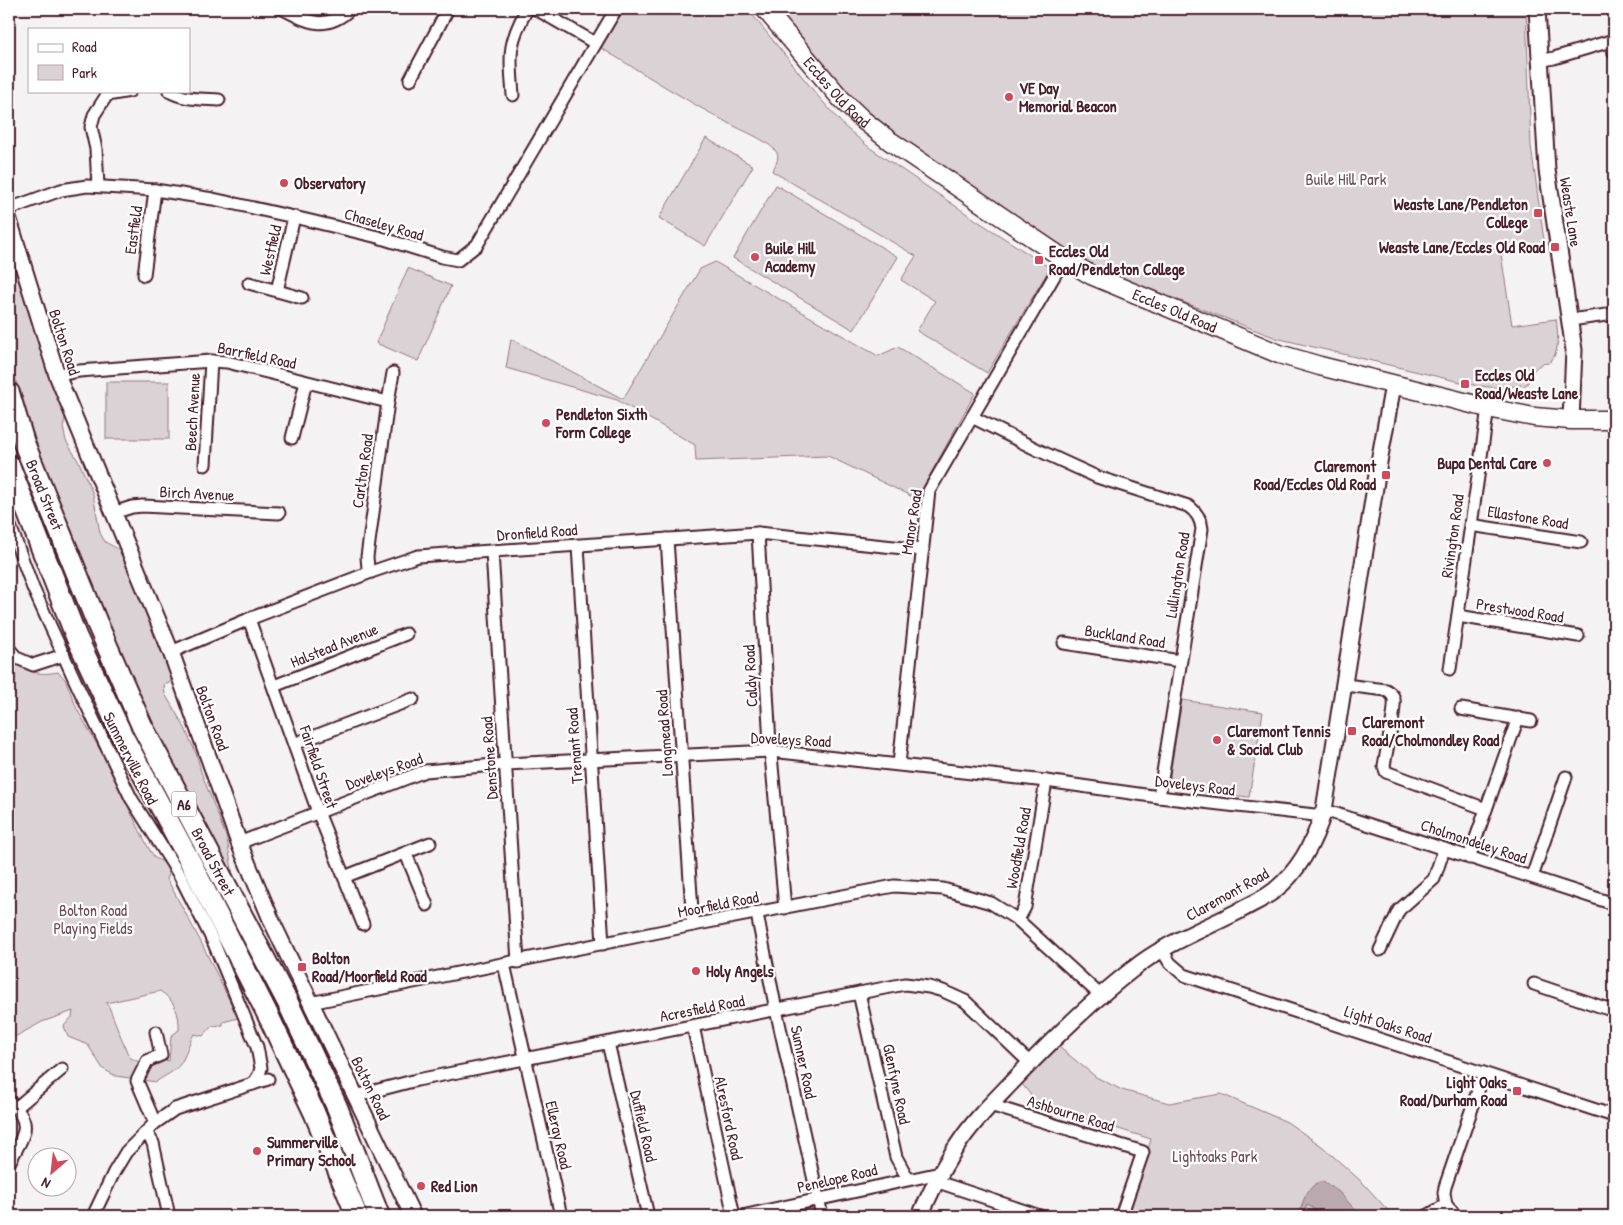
<svg xmlns="http://www.w3.org/2000/svg" width="1623" height="1225" font-family="'Patrick Hand',sans-serif">
	<style>
		.green { fill: #dbd2d5; stroke: #927880; fill-rule: evenodd }
		.water { fill: #baa9ae; stroke: #8d727a }
		.lines { fill: none; stroke-linecap: round; stroke-linejoin: round }
		.street-casing { stroke: #4a1f2b; stroke-width: 15 }
		.secondary-casing { stroke: #4a1f2b; stroke-width: 19 }
		.primary-casing { stroke: #4a1f2b; stroke-width: 21 }
		.highway-casing { stroke: #4a1f2b; stroke-width: 24 }
		.street { stroke: #fff; stroke-width: 11 }
		.secondary { stroke: #fff; stroke-width: 15 }
		.primary { stroke: #fff; stroke-width: 18 }
		.highway { stroke: #fff; stroke-width: 20 }
		.poi-dot { fill: #d1495b; stroke: #fff; stroke-width: 2 }
		.labels { text-anchor: middle; dominant-baseline: central; stroke-width: 4.5; stroke-linejoin: round; paint-order: stroke }
		.shield { fill: #fff; stroke: #80626b; stroke-width: 1 }
		.shield-label { font-size: 15px; font-weight: bold; fill: #4a1f2b }
		.poi-label { font-size: 16px; font-weight: bold; fill: #4a1f2b; stroke: #fff; text-anchor: start }
		.street-label { font-size: 16px; fill: #4a1f2b; stroke: #fff }
		.park-label { font-size: 16px; fill: #6e4c56; stroke: #fff }
	</style>
	<rect width="100%" height="100%" fill="#f4f2f2"/>
	<filter id="ink" filterUnits="userSpaceOnUse"><feTurbulence type="fractalNoise" baseFrequency=".02" numOctaves="2"/><feDisplacementMap in="SourceGraphic" scale="10" xChannelSelector="R" yChannelSelector="G"/><feConvolveMatrix kernelMatrix="1 2 1 2 8 2 1 2 1" color-interpolation-filters="sRGB"/></filter>
	<g filter="url(#ink)">
		<g class="green">
			<path d="M624,9H746L755,18L817,95L845,127L870,148L976,220L1050,268L987,373L917,331L935,301L901,280L916,256L772,171C776,164 781,157 775,150C765,139 741,130 728,123C685,100 643,73 601,48Z"/>
			<path d="M774,9H1526L1531,146L1545,248L1501,254L1512,325L1556,319C1558,331 1560,351 1551,361C1548,365 1544,362 1540,365C1532,369 1531,377 1527,384L1523,386L1522,385L1501,388L1477,386L1276,338L1091,266L1084,259L1063,251L867,118Z"/>
			<polygon points="706,138 753,166 705,246 659,218"/>
			<polygon points="776,185 898,257 854,330 733,258"/>
			<polygon points="9,242 66,415 63,427 66,441 79,462 93,494 100,533 105,542 120,550 143,601 154,636 173,677 169,683 164,685 165,694 185,728 197,756 201,772 227,839 233,876 217,847 122,666 105,616 93,595 34,437 9,360"/>
			<polygon points="715,262 878,356 898,347 975,393 917,499 828,456 696,461 695,445 617,400 506,368 511,339 623,399 700,269"/>
			<polygon points="408,268 451,286 418,361 376,343"/>
			<rect x="106" y="382" width="63" height="57"/>
			<path d="M9,655C23,672 37,676 58,672L65,679L77,709L100,750L109,763L125,790L129,809L149,849L155,858L165,863L169,874L167,879L201,942L238,1018L223,1022V1025L212,1026L203,1036L194,1034C188,1043 187,1054 181,1063C175,1072 165,1075 156,1082L116,1076L103,1069L88,1045L68,1037L64,1026L72,1017L73,1011L42,1022L9,1040ZM160,991C174,1000 180,1013 179,1030L171,1036L169,1061L161,1058L152,1064L139,1062L129,1057L109,1007L106,1003Z"/>
			<polygon points="1182,700 1263,712 1249,797 1179,789 1173,785 1170,775"/>
			<polygon points="1059,1047 1096,1077 1122,1090 1169,1103 1221,1094 1287,1122 1323,1147 1363,1183 1393,1216 1129,1216 1151,1139 1038,1104 1022,1084"/>
		</g>
		<path class="water" d="M1323,1181L1339,1192L1361,1216H1316L1313,1208L1307,1205L1304,1216H1300C1301,1202 1308,1184 1323,1181Z"/>
		<g class="lines">
			<defs>
				<g id="street">
					<path d="M283,9C308,22 326,32 350,9"/>
					<polyline points="536,9 595,43"/>
					<polyline points="1612,40 1614,53"/>
					<polyline points="1539,61 1554,58 1614,40"/>
					<polyline points="410,80 448,9"/>
					<path d="M169,91C184,100 202,99 219,100"/>
					<path d="M513,95C510,56 507,45 527,9"/>
					<polyline points="98,186 96,149 91,127 94,115 107,95 130,91"/>
					<polyline points="9,209 61,190 87,186 155,190 213,199 294,217 378,237 442,257 458,260 477,245 616,9"/>
					<polyline points="144,275 155,190"/>
					<polyline points="249,283 302,298"/>
					<polyline points="277,291 294,217"/>
					<polyline points="1570,320 1614,314"/>
					<polyline points="57,375 79,371 211,361 227,362 388,402"/>
					<path d="M972,417L1038,450L1097,477L1188,506C1197,512 1201,519 1202,529L1159,797"/>
					<polyline points="292,438 306,382"/>
					<polyline points="205,465 211,361"/>
					<polyline points="113,513 132,507 143,506 279,513"/>
					<polyline points="9,523 33,588 78,687 131,798 180,876 213,941 257,1047 261,1068 259,1075 253,1084"/>
					<polyline points="1470,525 1581,542"/>
					<polyline points="758,533 770,744 785,908"/>
					<polyline points="667,539 693,925"/>
					<polyline points="578,546 603,944"/>
					<polyline points="492,552 518,962"/>
					<polyline points="371,572 368,568 367,557 388,402 393,373"/>
					<polyline points="1458,616 1578,636"/>
					<polyline points="249,619 318,812 363,924"/>
					<polyline points="1064,643 1180,661"/>
					<polyline points="9,649 17,658 33,665 64,655"/>
					<polyline points="171,652 249,619 371,572 418,556 758,533 923,550"/>
					<polyline points="1450,669 1488,408"/>
					<path d="M1345,685L1386,690C1390,693 1393,694 1394,699C1396,711 1386,752 1384,766L1386,772L1486,809"/>
					<polyline points="274,686 406,634"/>
					<polyline points="1461,709 1531,721"/>
					<polyline points="294,744 413,699"/>
					<polyline points="899,764 929,491 1064,259"/>
					<polyline points="1324,810 1614,904"/>
					<polyline points="239,843 425,771 506,764 771,751 1046,781 1159,797 1323,816"/>
					<polyline points="406,854 427,905"/>
					<polyline points="1469,858 1518,718"/>
					<polyline points="344,877 430,843"/>
					<polyline points="1532,877 1566,777"/>
					<polyline points="757,914 775,1005 822,1216"/>
					<polyline points="1018,920 1025,907 1046,781"/>
					<polyline points="1162,950 1170,963 1184,975 1614,1116"/>
					<polyline points="1380,950 1399,910 1434,879 1444,849"/>
					<polyline points="504,964 561,1216"/>
					<polyline points="1534,984 1614,1011"/>
					<polyline points="859,993 896,1157 908,1179"/>
					<polyline points="310,1003 693,925 894,886 943,889 991,903 1018,920 1100,995"/>
					<polyline points="693,1026 734,1216"/>
					<polyline points="608,1043 648,1216"/>
					<polyline points="355,1096 417,1080 905,984 929,987 943,991 965,1001 1030,1063"/>
					<path d="M9,1102C36,1124 22,1137 9,1163"/>
					<polyline points="990,1105 1143,1152 1121,1216"/>
					<polyline points="16,1108 62,1069"/>
					<polyline points="155,1123 137,1081 147,1061 161,1055 156,1032"/>
					<polyline points="146,1132 153,1143 169,1216"/>
					<polyline points="935,1181 1040,1216"/>
					<polyline points="1446,1205 1456,1216"/>
					<polyline points="93,1216 114,1172 126,1152 155,1123 175,1109 268,1079"/>
					<polyline points="742,1216 940,1173"/>
					<polyline points="1427,1216 1446,1205 1444,1193 1445,1187 1484,1073"/>
				</g>
				<g id="secondary">
					<polyline points="1537,9 1547,170 1574,350 1571,420"/>
					<polyline points="9,220 57,375 171,652 239,843 273,924 413,1216"/>
					<path d="M920,1216C931,1191 943,1166 959,1143C974,1120 995,1100 1014,1080C1051,1041 1090,1002 1133,969C1164,944 1204,929 1239,911C1251,904 1264,899 1275,890C1300,870 1315,840 1324,810L1379,462L1393,385"/>
				</g>
				<g id="primary">
					<path id="s1" d="M765,9L842,100L863,120L890,141L1064,259L1091,275L1279,354L1320,366L1488,408L1534,417L1571,420H1614"/>
				</g>
				<g id="highway">
					<path id="s2" d="M9,393L24,443L97,623L142,726L288,1003L337,1107L379,1216"/>
					<polyline points="9,465 76,636 122,735 192,865 268,1015 314,1112 357,1216"/>
				</g>
			</defs>
			<use href="#street" class="street-casing"/>
			<use href="#secondary" class="secondary-casing"/>
			<use href="#primary" class="primary-casing"/>
			<use href="#highway" class="highway-casing"/>
			<use href="#street" class="street"/>
			<use href="#secondary" class="secondary"/>
			<use href="#primary" class="primary"/>
			<use href="#highway" class="highway"/>
		</g>
	</g>
	<g class="poi-dot">
		<circle cx="1009" cy="97" r="5"/>
		<circle cx="284" cy="183" r="5"/>
		<rect x="1533" y="208" width="10" height="10" rx="2.5"/>
		<rect x="1550" y="242" width="10" height="10" rx="2.5"/>
		<circle cx="755" cy="257" r="5"/>
		<rect x="1034" y="255" width="10" height="10" rx="2.5"/>
		<rect x="1460" y="379" width="10" height="10" rx="2.5"/>
		<circle cx="546" cy="423" r="5"/>
		<circle cx="1547" cy="463" r="5"/>
		<rect x="1381" y="470" width="10" height="10" rx="2.5"/>
		<rect x="1347" y="726" width="10" height="10" rx="2.5"/>
		<circle cx="1217" cy="740" r="5"/>
		<rect x="297" y="962" width="10" height="10" rx="2.5"/>
		<circle cx="696" cy="971" r="5"/>
		<rect x="1512" y="1086" width="10" height="10" rx="2.5"/>
		<circle cx="257" cy="1151" r="5"/>
		<circle cx="421" cy="1186" r="5"/>
	</g>
	<g class="labels">
		<rect class="shield" x="171.5" y="791.5" width="25" height="25" rx="4"/>
		<g class="shield-label">
			<text x="184" y="804">A6</text>
		</g>
		<g class="poi-label">
			<text x="1019" y="88">VE Day<tspan x="1019" dy="18">Memorial Beacon</tspan></text>
			<text x="294" y="183">Observatory</text>
			<text x="1528" y="204" text-anchor="end">Weaste Lane/Pendleton<tspan x="1528" dy="18">College</tspan></text>
			<text x="1545" y="247" text-anchor="end">Weaste Lane/Eccles Old Road</text>
			<text x="765" y="248">Buile Hill<tspan x="765" dy="18">Academy</tspan></text>
			<text x="1049" y="251">Eccles Old<tspan x="1049" dy="18">Road/Pendleton College</tspan></text>
			<text x="1475" y="375">Eccles Old<tspan x="1475" dy="18">Road/Weaste Lane</tspan></text>
			<text x="556" y="414">Pendleton Sixth<tspan x="556" dy="18">Form College</tspan></text>
			<text x="1537" y="463" text-anchor="end">Bupa Dental Care</text>
			<text x="1376" y="466" text-anchor="end">Claremont<tspan x="1376" dy="18">Road/Eccles Old Road</tspan></text>
			<text x="1362" y="722">Claremont<tspan x="1362" dy="18">Road/Cholmondley Road</tspan></text>
			<text x="1227" y="731">Claremont Tennis<tspan x="1227" dy="18">&amp; Social Club</tspan></text>
			<text x="312" y="958">Bolton<tspan x="312" dy="18">Road/Moorfield Road</tspan></text>
			<text x="706" y="971">Holy Angels</text>
			<text x="1507" y="1082" text-anchor="end">Light Oaks<tspan x="1507" dy="18">Road/Durham Road</tspan></text>
			<text x="267" y="1142">Summerville<tspan x="267" dy="18">Primary School</tspan></text>
			<text x="431" y="1186">Red Lion</text>
		</g>
		<g class="street-label">
			<text stroke="none"><textPath href="#s1" startOffset="110">Eccles Old Road</textPath></text>
			<text transform="translate(1571 212) rotate(81)">Weaste Lane</text>
			<text transform="translate(384 224) rotate(16)">Chaseley Road</text>
			<text transform="translate(133 230) rotate(-82)">Eastfield</text>
			<text transform="translate(270 250) rotate(-77)">Westfield</text>
			<text stroke="none"><textPath href="#s1" startOffset="515">Eccles Old Road</textPath></text>
			<text transform="translate(65 342) rotate(72)">Bolton Road</text>
			<text transform="translate(257 355) rotate(12)">Barrfield Road</text>
			<text transform="translate(192 412) rotate(-87)">Beech Avenue</text>
			<text transform="translate(362 471) rotate(-82)">Carlton Road</text>
			<text transform="translate(197 493) rotate(3)">Birch Avenue</text>
			<text stroke="none"><textPath href="#s2" startOffset="108">Broad Street</textPath></text>
			<text transform="translate(1528 517) rotate(9)">Ellastone Road</text>
			<text transform="translate(911 522) rotate(-81)">Manor Road</text>
			<text transform="translate(537 532) rotate(-4)">Dronfield Road</text>
			<text transform="translate(1452 536) rotate(-82)">Rivington Road</text>
			<text transform="translate(1177 575) rotate(-81)">Lullington Road</text>
			<text transform="translate(1520 610) rotate(9)">Prestwood Road</text>
			<text transform="translate(1125 636) rotate(9)">Buckland Road</text>
			<text transform="translate(334 645) rotate(-22)">Halstead Avenue</text>
			<text transform="translate(750 676) rotate(-93)">Caldy Road</text>
			<text transform="translate(213 718) rotate(70)">Bolton Road</text>
			<text transform="translate(664 733) rotate(-94)">Longmead Road</text>
			<text transform="translate(791 739) rotate(3)">Doveleys Road</text>
			<text transform="translate(574 746) rotate(-94)">Trenant Road</text>
			<text transform="translate(131 758) rotate(63)">Summerville Road</text>
			<text transform="translate(489 758) rotate(-94)">Denstone Road</text>
			<text transform="translate(319 767) rotate(71)">Fairfield Street</text>
			<text transform="translate(384 771) rotate(-20)">Doveleys Road</text>
			<text transform="translate(1195 785) rotate(7)">Doveleys Road</text>
			<text transform="translate(1474 841) rotate(18)">Cholmondeley Road</text>
			<text transform="translate(1018 848) rotate(-80)">Woodfield Road</text>
			<text stroke="none"><textPath href="#s2" startOffset="512">Broad Street</textPath></text>
			<text transform="translate(1227 894) rotate(-29)">Claremont Road</text>
			<text transform="translate(718 904) rotate(-11)">Moorfield Road</text>
			<text transform="translate(702 1008) rotate(-11)">Acresfield Road</text>
			<text transform="translate(1388 1024) rotate(18)">Light Oaks Road</text>
			<text transform="translate(804 1062) rotate(78)">Sumner Road</text>
			<text transform="translate(897 1084) rotate(78)">Glenfyne Road</text>
			<text transform="translate(371 1088) rotate(64)">Bolton Road</text>
			<text transform="translate(1071 1113) rotate(17)">Ashbourne Road</text>
			<text transform="translate(729 1118) rotate(78)">Alresford Road</text>
			<text transform="translate(644 1126) rotate(77)">Duffield Road</text>
			<text transform="translate(559 1135) rotate(77)">Elleray Road</text>
			<text transform="translate(837 1178) rotate(-13)">Penelope Road</text>
		</g>
		<g class="park-label">
			<text x="1346" y="179">Buile Hill Park</text>
			<text x="93" y="910">Bolton Road<tspan x="93" dy="18">Playing Fields</tspan></text>
			<text x="1215" y="1156">Lightoaks Park</text>
		</g>
	</g>
	<rect width="1623" height="1225" fill="none" stroke="#fff" stroke-width="30"/>
	<rect x="15" y="15" width="1593" height="1195" fill="none" stroke="#4a1f2b" stroke-width="2" filter="url(#ink)"/>
	<rect x="28" y="28" width="162" height="65" fill="#ffffff" stroke="#b7a5aa"/>
	<rect x="38" y="44" width="25" height="8" fill="#ffffff" stroke="#b7a5aa"/>
	<text x="72" y="52" font-size="15" fill="#4a1f2b">Road</text>
	<rect x="38" y="65" width="25" height="15" fill="#dbd2d5" stroke="#b7a5aa"/>
	<text x="72" y="78" font-size="15" fill="#4a1f2b">Park</text>
	<g transform="translate(52 1172) rotate(208)"><circle r="24" fill="#ffffff" stroke="#b7a5aa"/>
	<path d="M0-4L9 19L0 12L-9 19Z" fill="#d1495b"/>
	<text y="-8" font-size="14" font-weight="bold" text-anchor="middle" fill="#4a1f2b">N</text>
	</g>
</svg>
